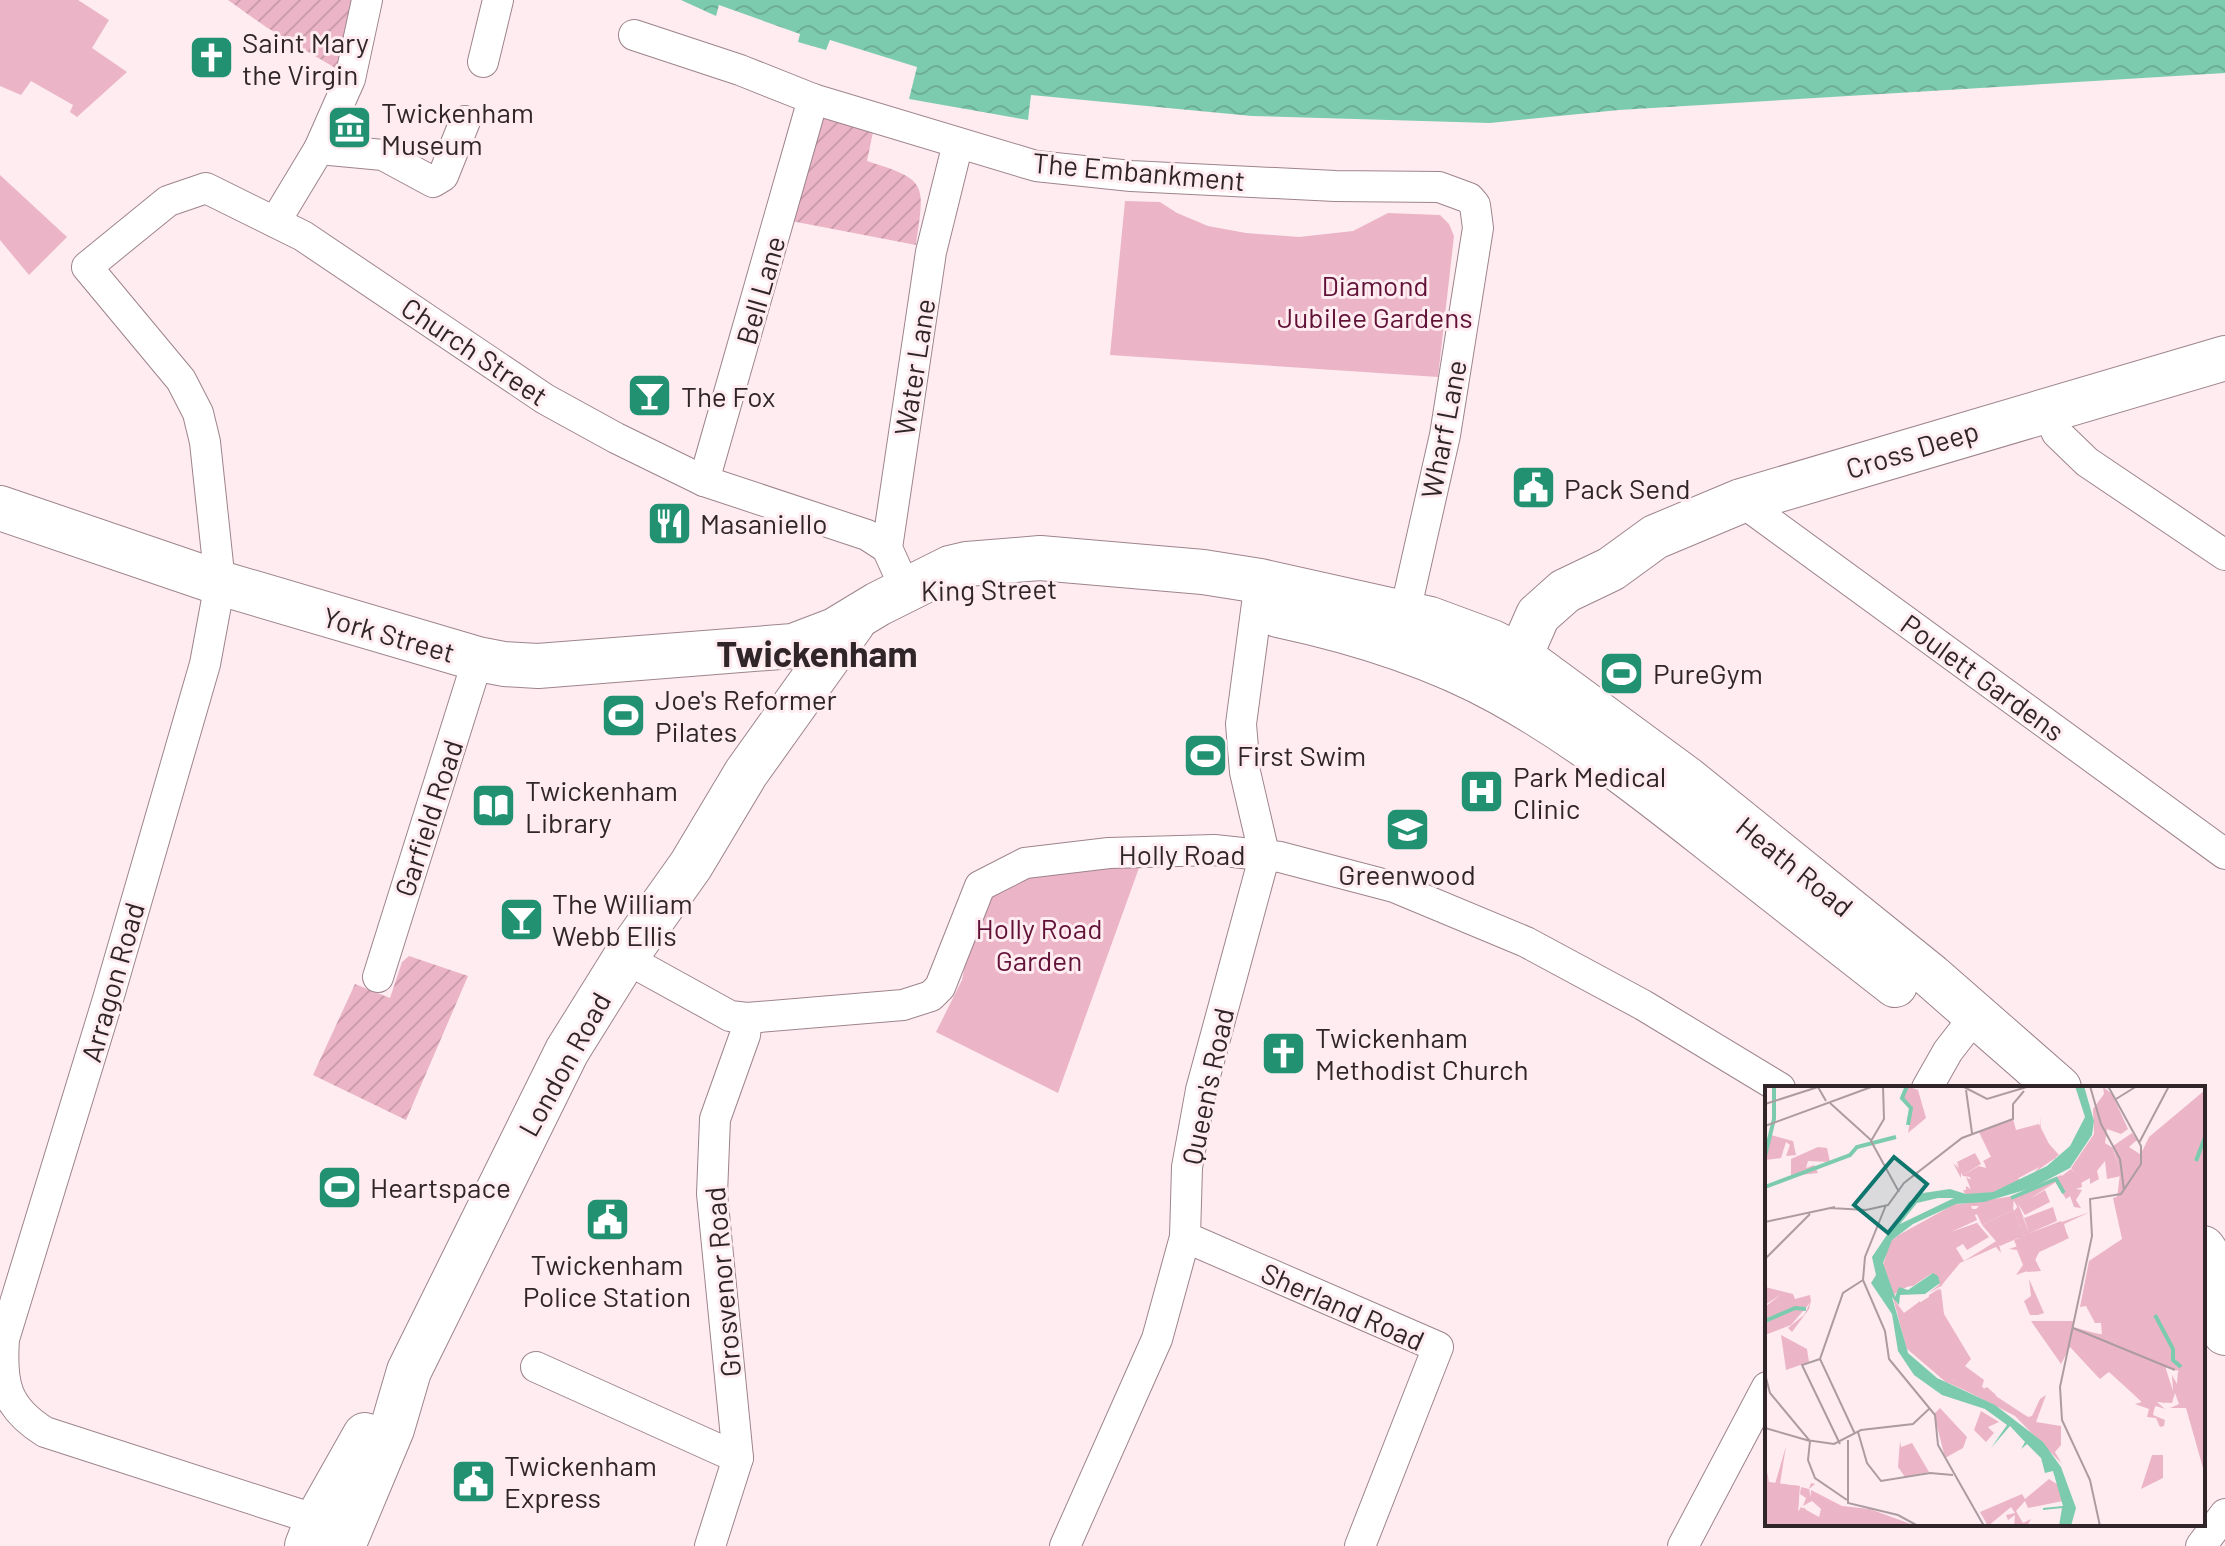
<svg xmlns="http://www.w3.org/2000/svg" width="2225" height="1546" font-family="Barlow,sans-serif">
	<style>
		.green { fill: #ecb5c7 }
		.garden { fill: url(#garden-furrows) }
		.water { fill: url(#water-waves) }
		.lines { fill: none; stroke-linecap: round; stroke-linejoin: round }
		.street-casing { stroke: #9e848c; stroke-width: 32 }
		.primary-casing { stroke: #9e848c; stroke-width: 46 }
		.street { stroke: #fff; stroke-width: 30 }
		.primary { stroke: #fff; stroke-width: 44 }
		.labels { text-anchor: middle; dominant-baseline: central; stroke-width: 6; stroke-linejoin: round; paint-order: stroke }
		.poi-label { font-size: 28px; fill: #302528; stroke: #feecf1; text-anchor: start }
		.street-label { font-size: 28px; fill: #302528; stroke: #feecf1 }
		.park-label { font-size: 28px; fill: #621237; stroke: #feecf1 }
		.district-label { font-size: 36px; font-weight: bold; fill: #302528; stroke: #feecf1 }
		.inset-river { fill: none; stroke: #7dcbaf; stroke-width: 4 }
		.inset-road { fill: none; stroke: #ac9ca1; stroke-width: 2 }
		.view { fill: #0f766e; fill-opacity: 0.15; stroke: #0f766e; stroke-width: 4 }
		.inset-edge { fill: none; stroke: #302528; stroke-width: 4 }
	</style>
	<defs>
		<pattern id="garden-furrows" width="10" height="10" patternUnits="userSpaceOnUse" patternTransform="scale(2)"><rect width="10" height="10" fill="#ecb5c7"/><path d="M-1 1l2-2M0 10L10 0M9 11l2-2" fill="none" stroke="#cb9cab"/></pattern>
		<pattern id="water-waves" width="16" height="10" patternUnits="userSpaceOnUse" patternTransform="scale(2)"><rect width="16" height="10" fill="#7dcbaf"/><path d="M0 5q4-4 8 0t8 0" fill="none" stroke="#6cae97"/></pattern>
	</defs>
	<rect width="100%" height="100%" fill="#feecf1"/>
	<g class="green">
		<polygon points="0,0 78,0 109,20 92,48 127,72 77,117 70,112 73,105 31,81 21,95 0,86"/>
		<polygon points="0,175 67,237 29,275 0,240"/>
		<polygon points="1125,201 1160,202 1177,213 1208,226 1246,233 1299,237 1353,231 1388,213 1440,215 1449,224 1454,236 1438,377 1110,355"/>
		<polygon points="1144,854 1058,1093 936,1032 962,980 976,910 1002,883"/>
	</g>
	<g class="garden">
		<polygon points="228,0 354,0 337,69 266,27"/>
		<path d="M819,115L873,132L867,161C928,180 925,183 916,245L786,220Z"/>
		<polygon points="409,956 468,976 406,1120 313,1075 355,984 390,998 402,962"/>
	</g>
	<polygon class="water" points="681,0 2225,0 2225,73 1619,110 1490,123 1252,116 1031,95 1028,120 909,99 917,67 830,40 826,50 798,42 800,34 719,5 716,16"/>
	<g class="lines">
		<defs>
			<g id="street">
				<polyline points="634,35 740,70 813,99 1036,166 1131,176 1335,186 1439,187 1469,198 1475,205 1478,228 1445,435 1405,612"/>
				<polyline points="483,62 498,0"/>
				<polyline points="319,149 383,155 433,182 443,176 465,121"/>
				<polyline points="275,222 319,149 350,79 367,0"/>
				<polyline points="2046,409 2057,433 2087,462 2225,555"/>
				<polyline points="704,481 813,99"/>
				<polyline points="1741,501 2225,854"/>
				<polyline points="906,590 887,548 931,252 958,143"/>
				<polyline points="625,958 730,1016 747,1018 903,1005 931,996 940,987 980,886 1025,863 1109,853 1214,850 1280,857 1394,887 1526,942 1643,1005 1780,1088"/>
				<polyline points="378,977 478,659"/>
				<polyline points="1927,1088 1948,1051 1976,1015"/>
				<polyline points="1185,1237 1438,1347 1360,1546"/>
				<polyline points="536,1367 738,1458"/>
				<path d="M317,1520L45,1432C5,1407 1,1383 4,1339L108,999L205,664L220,583L205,442L198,413L181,380L87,267L168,201L206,188L303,236L545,399L616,438L704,481L867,535L887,548"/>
				<polyline points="710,1546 738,1458 712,1194 715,1119 745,1035 747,1018"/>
				<polyline points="1065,1546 1157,1339 1185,1237 1187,1167 1201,1090 1262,865 1262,845 1245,772 1241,724 1260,581"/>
				<polyline points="1683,1546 1767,1387"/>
				<polyline points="2201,1546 2225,1514"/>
			</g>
			<g id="primary">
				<polyline points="0,508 220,583 478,659 504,664 538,666 793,646 835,630 878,604 950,568 967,564 1040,558 1203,572 1260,581 1430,619 1492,642 1520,656 1687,779 1931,976 2059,1088"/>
				<path d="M1278,615C1353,631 1434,656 1501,693C1575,734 1642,786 1709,839C1771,887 1833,936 1895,985"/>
				<polyline points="1506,679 1520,656 1538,615 1565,591 1611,569 1655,537 1741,501 2225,358"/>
				<polyline points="2203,1248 2225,1281"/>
				<polyline points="2203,1300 2225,1333"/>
				<polyline points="307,1546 317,1520 365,1435"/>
				<polyline points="343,1546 392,1429 409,1371 567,1051 625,958 691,865 746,773 853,623"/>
			</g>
		</defs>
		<use href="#street" class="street-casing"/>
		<use href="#primary" class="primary-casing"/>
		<use href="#street" class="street"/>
		<use href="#primary" class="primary"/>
	</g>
	<defs>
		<symbol id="church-square" viewBox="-11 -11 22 22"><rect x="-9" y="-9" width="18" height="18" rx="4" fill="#219172" stroke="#feecf1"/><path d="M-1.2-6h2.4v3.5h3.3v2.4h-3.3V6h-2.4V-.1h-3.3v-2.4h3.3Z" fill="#fff"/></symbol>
		<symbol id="museum-square" viewBox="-11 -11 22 22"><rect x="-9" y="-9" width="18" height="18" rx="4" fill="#219172" stroke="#feecf1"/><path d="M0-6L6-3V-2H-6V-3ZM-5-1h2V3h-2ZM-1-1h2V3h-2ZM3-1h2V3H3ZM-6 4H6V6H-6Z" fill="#fff"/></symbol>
		<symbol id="bar-square" viewBox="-11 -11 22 22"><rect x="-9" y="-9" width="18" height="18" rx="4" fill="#219172" stroke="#feecf1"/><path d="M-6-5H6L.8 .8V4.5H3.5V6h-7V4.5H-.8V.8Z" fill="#fff"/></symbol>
		<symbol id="civic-square" viewBox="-11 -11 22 22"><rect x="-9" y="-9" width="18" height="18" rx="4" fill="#219172" stroke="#feecf1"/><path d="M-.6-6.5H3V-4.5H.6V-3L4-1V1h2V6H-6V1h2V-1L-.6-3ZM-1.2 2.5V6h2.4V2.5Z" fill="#fff"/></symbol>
		<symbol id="restaurant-square" viewBox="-11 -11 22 22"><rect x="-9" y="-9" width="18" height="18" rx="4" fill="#219172" stroke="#feecf1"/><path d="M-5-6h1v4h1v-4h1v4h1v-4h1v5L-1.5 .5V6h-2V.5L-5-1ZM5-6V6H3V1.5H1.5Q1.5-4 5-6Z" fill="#fff"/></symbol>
		<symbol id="stadium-square" viewBox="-11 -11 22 22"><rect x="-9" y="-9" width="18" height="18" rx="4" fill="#219172" stroke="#feecf1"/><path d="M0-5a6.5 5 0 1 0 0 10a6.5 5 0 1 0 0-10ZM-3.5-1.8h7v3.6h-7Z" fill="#fff"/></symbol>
		<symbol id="hospital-square" viewBox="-11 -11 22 22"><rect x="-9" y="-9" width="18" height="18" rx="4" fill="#219172" stroke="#feecf1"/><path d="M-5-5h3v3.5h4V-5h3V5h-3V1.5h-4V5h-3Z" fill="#fff"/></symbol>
		<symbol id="library-square" viewBox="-11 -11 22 22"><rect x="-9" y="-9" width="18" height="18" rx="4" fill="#219172" stroke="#feecf1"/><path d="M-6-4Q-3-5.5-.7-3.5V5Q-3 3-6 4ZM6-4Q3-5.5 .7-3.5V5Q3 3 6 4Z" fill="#fff"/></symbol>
		<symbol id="school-square" viewBox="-11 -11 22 22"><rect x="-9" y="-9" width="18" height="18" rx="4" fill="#219172" stroke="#feecf1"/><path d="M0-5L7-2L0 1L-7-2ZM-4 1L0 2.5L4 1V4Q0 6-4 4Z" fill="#fff"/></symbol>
	</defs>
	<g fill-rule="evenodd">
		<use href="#church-square" x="186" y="32" width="51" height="51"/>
		<use href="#museum-square" x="324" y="102" width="51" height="51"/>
		<use href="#bar-square" x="624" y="370" width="51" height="51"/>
		<use href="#civic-square" x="1508" y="462" width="51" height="51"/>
		<use href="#restaurant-square" x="644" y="498" width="51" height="51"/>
		<use href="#stadium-square" x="1596" y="648" width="51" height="51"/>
		<use href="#stadium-square" x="598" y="690" width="51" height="51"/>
		<use href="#stadium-square" x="1180" y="730" width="51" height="51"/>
		<use href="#hospital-square" x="1456" y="766" width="51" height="51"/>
		<use href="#library-square" x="468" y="780" width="51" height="51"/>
		<use href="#school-square" x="1382" y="804" width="51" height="51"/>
		<use href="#bar-square" x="496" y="894" width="51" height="51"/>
		<use href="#church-square" x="1258" y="1028" width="51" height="51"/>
		<use href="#stadium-square" x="314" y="1162" width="51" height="51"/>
		<use href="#civic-square" x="582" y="1194" width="51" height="51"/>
		<use href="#civic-square" x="448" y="1456" width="51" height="51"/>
	</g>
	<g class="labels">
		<g class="poi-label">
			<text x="242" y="42">Saint Mary<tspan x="242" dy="32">the Virgin</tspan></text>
			<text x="381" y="112">Twickenham<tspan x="381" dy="32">Museum</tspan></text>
			<text x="681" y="396">The Fox</text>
			<text x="1564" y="488">Pack Send</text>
			<text x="700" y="523">Masaniello</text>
			<text x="1653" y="673">PureGym</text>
			<text x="655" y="699">Joe's Reformer<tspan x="655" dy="32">Pilates</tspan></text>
			<text x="1237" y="755">First Swim</text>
			<text x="1513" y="776">Park Medical<tspan x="1513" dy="32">Clinic</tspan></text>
			<text x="525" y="790">Twickenham<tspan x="525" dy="32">Library</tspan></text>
			<text x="1407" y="874" text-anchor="middle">Greenwood</text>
			<text x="552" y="903">The William<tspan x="552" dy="32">Webb Ellis</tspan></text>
			<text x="1315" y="1037">Twickenham<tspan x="1315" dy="32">Methodist Church</tspan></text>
			<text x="370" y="1187">Heartspace</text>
			<text x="607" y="1264" text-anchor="middle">Twickenham<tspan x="607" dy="32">Police Station</tspan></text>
			<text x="504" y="1465">Twickenham<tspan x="504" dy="32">Express</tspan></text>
		</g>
		<g class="street-label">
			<text transform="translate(1139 171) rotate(5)">The Embankment</text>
			<text transform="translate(760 290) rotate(-74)">Bell Lane</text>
			<text transform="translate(475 351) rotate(34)">Church Street</text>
			<text transform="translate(914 367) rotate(-81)">Water Lane</text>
			<text transform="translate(1443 429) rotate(-79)">Wharf Lane</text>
			<text transform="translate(1912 449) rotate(-17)">Cross Deep</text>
			<text transform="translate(989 589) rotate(-1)">King Street</text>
			<text transform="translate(389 634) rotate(16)">York Street</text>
			<text transform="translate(1983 677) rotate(36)">Poulett Gardens</text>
			<text transform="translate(428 818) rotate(-72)">Garfield Road</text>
			<text x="1182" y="854">Holly Road</text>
			<text transform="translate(1795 866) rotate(39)">Heath Road</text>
			<text transform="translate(112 982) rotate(-74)">Arragon Road</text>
			<text transform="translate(564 1064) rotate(-61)">London Road</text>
			<text transform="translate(1207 1086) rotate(-78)">Queen's Road</text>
			<text transform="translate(722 1282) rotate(-95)">Grosvenor Road</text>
			<text transform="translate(1343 1306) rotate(24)">Sherland Road</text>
		</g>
		<g class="park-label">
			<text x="1375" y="285">Diamond<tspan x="1375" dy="32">Jubilee Gardens</tspan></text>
			<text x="1039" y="928">Holly Road<tspan x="1039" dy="32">Garden</tspan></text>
		</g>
		<g class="district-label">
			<text x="817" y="652">Twickenham</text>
		</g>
	</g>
	<g transform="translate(1765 1086)">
		<rect width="440" height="440" fill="#feecf1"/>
		<path d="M142,0L153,4L161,32L143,47L147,24L138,12ZM338,1L347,8L363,43L356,48L342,43L340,57L348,62L356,90L342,93L340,75L332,85L334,93L325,98V92L316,97L306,82L329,48L328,23L339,8ZM440,4V389L414,285L401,281L400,317L391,315L388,329L400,334L399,340L395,341L391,332L382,331L384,323L370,318L377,316L344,286L333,291L305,261L296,278L266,235H308V241L337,249L336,237H330L321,220L315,221L324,175L357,153L348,112L356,109L384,51ZM248,33L251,44L274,38L291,72L228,106L200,108L198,104H206L201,91L213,98L207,103L229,91L218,75L226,71L214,46ZM6,49L28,55L31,69L21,70L25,59L21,56L16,72L0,74ZM53,61L62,62L65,76L43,75L41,82L49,79L53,87L26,90V73ZM210,67L216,78L200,88L196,85V92L188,77L195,84L192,76ZM296,89L309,110L299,108L291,96L266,112L280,104L285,116L260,129L249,112L248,124L217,139L210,124L214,120H206L212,134L184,147L212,137L224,151L202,164L198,158L191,162L199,175L233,154L236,167L231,161L195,177L176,200L164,207L175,198L168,187L127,209L120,166L132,150L188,119L249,110ZM253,120L264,146L259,132L288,121L292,135L265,147L296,135L304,152L274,166L270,173L276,185L262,186L249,154L260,150L249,125ZM264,193L279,227L273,229H265L259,215L266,210ZM0,201L28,208L30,213L45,209L46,215L44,223L27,246L23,242L39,229L45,217L26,239L0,249V221L15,209L0,219ZM176,203L179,228L206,273L200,280L219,294L217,301L263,331L267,330L275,313L281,309L271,336L296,340V359L290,366L297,378L250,330L190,299L188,288L182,297L144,264L128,212L139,227ZM175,322L202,351L198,362L180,372L169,328ZM216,325L234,336L223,341L229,347L221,356L209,344ZM135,355L136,361L147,357L164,386L140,391L133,381ZM21,360L15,398L35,400L33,426L36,421L54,431L56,423L47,415L38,420L41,412L35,408L36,401L44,403L46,397L50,398L44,403L46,411V404L77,420L105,423L151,440H0V377L3,396L10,398ZM387,369H398V392L376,403ZM284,393L295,400L298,415L263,422L260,415L251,425L258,437L266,433L262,440H249L250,429L243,434L241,429L250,427L246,421L223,440L215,426L257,408L260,413Z" fill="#ecb5c7"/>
		<path d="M275,30L276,49L294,69L269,87L281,73L277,69L284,67L267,42L275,40ZM367,47L372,54L364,61L390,78V106L386,105L396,125L389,126L392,147L396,134L400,138L393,152L385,149L388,131L382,118V90L362,110L352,112L355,88L348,60ZM232,67H244L246,85L255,94L228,106L201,109V100L207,104L205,91L198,90L190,77L200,88L214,80L221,82L219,75ZM234,71L247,91L235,97L220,75ZM306,83L316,94L317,101L311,103L317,104L311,114L316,122L309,121L305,110L301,113L290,95ZM440,99V164L431,170L429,160L427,170L414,162L411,115ZM249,109L261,137L249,115L237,117L239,121L246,118L260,149L325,126L299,138L302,149L296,137L285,145L300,154L274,166L265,184L251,189L258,179L252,164L244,163L253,160L255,142L246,122L215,134L234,124L233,119L210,129L201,123H214L218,115V121L234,117ZM192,117V123L173,130L176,135L190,130L178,136L183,147L215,136L175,157L179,180L185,184L176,201L167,187L148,200L131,202L130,210L125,207L117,182L126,154ZM153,142L136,164L142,163L150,182L143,184V192L131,194L134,185L127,176L135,161L124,181L126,165L140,146ZM398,157L408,165L416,188L411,227L420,226L429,239L422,238L420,250L412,247L405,215L395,209L401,204L392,200L397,193L391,192L392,185L409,194L403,176L394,177L386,166L388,159L394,162ZM366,187L363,200L373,196L377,220L385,215L386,223L363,228L364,222H356L351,228H356V238L383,228L352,244L355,235L347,239L334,221L328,200L327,218L321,202L330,190L332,203L334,193L337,217L348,227L338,202V188L347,218L369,222L350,211L348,216L343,192L351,189L346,194L364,212L356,200L360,193L352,195L353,189ZM175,202L168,216L175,231L164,236L165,242L171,240L165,253L178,259L184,272L189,264L197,266V260L204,272L188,294L200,293L214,306L222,301L231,309L229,316L222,308L217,312L181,296L141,262L128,211L138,228L155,215L157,224L147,228L143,242L157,237L161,241L154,233L162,232L164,209ZM331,224L346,242L350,250L390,230L410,283L400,280L408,305L407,289L412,298L413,285L424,292L423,310L440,363V389L421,322H405L414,318L410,307L407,317L392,316L400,323L391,320L386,325L345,285L335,293L313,269V262L304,260L308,244L348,250L336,232L334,237ZM0,375L4,396L34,400L33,425L40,422L44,437L36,430L40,440H21L31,421V404L3,399Z" fill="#ecb5c7" fill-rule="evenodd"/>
		<path d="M16,249L42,263L44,276L21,284Z" fill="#ecb5c7"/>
		<path d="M248,124L258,150L235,160L217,139Z" fill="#ecb5c7"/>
		<path d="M310,0H319L329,35L327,49L305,82L267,102L219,116L191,118L148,138L127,154L118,177L130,211L134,201L143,204L168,187L173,190L175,197L160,208L135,209L134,219L127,211L143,267L172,292L230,319L278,356L296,381L311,422L306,440H294L297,422L278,424V422L298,420L288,385L280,387L276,372L262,358L256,363L260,356L245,340L226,362L242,339L220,323L177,309L149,289L133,265L127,228L106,197L111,189L107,171L144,116L158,107L185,103L201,108L228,106L282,80L305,60L320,31ZM173,112H189L135,138L152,117Z" fill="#7dcbaf" fill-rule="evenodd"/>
		<path class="inset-river" d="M142,0L137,12L146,22L143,39M0,70L9,33V0M431,75L440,51M0,101L85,69L92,61L131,51M246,112L291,93L299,107M390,229L408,263V274L416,281M0,235L30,222L41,223"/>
		<path class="inset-road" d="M118,0L119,33L106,55L134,106M197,0L222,13L265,0M325,0L336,38L355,73L359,104M201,4L207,47M351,13L372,0M65,17L107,55M0,18L53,1L61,15M0,40L109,0M374,57L404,0M65,122L101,124L123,119L139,97L197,52L248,33V18L259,5M0,136L70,121M0,173L45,128M98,194L120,245L124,273L170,329L173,359L219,440M98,194L100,171L121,119M308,242L410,284M55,273L37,279L75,358M0,288L5,307L45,355L43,374L50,392L82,414M0,342L45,355M93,346L102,377L116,395L165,387L188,389M90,348L55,273L78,207L98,194M41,354L69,358L96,344L148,338L165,322M83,354V417L133,429L153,440M335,440L325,394L297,334L295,301L327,150L325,113L356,108L376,78V60L343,0"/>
		<path class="view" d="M129,71L162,98L123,147L89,119Z"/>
		<rect width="440" height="440" class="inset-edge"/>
	</g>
</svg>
